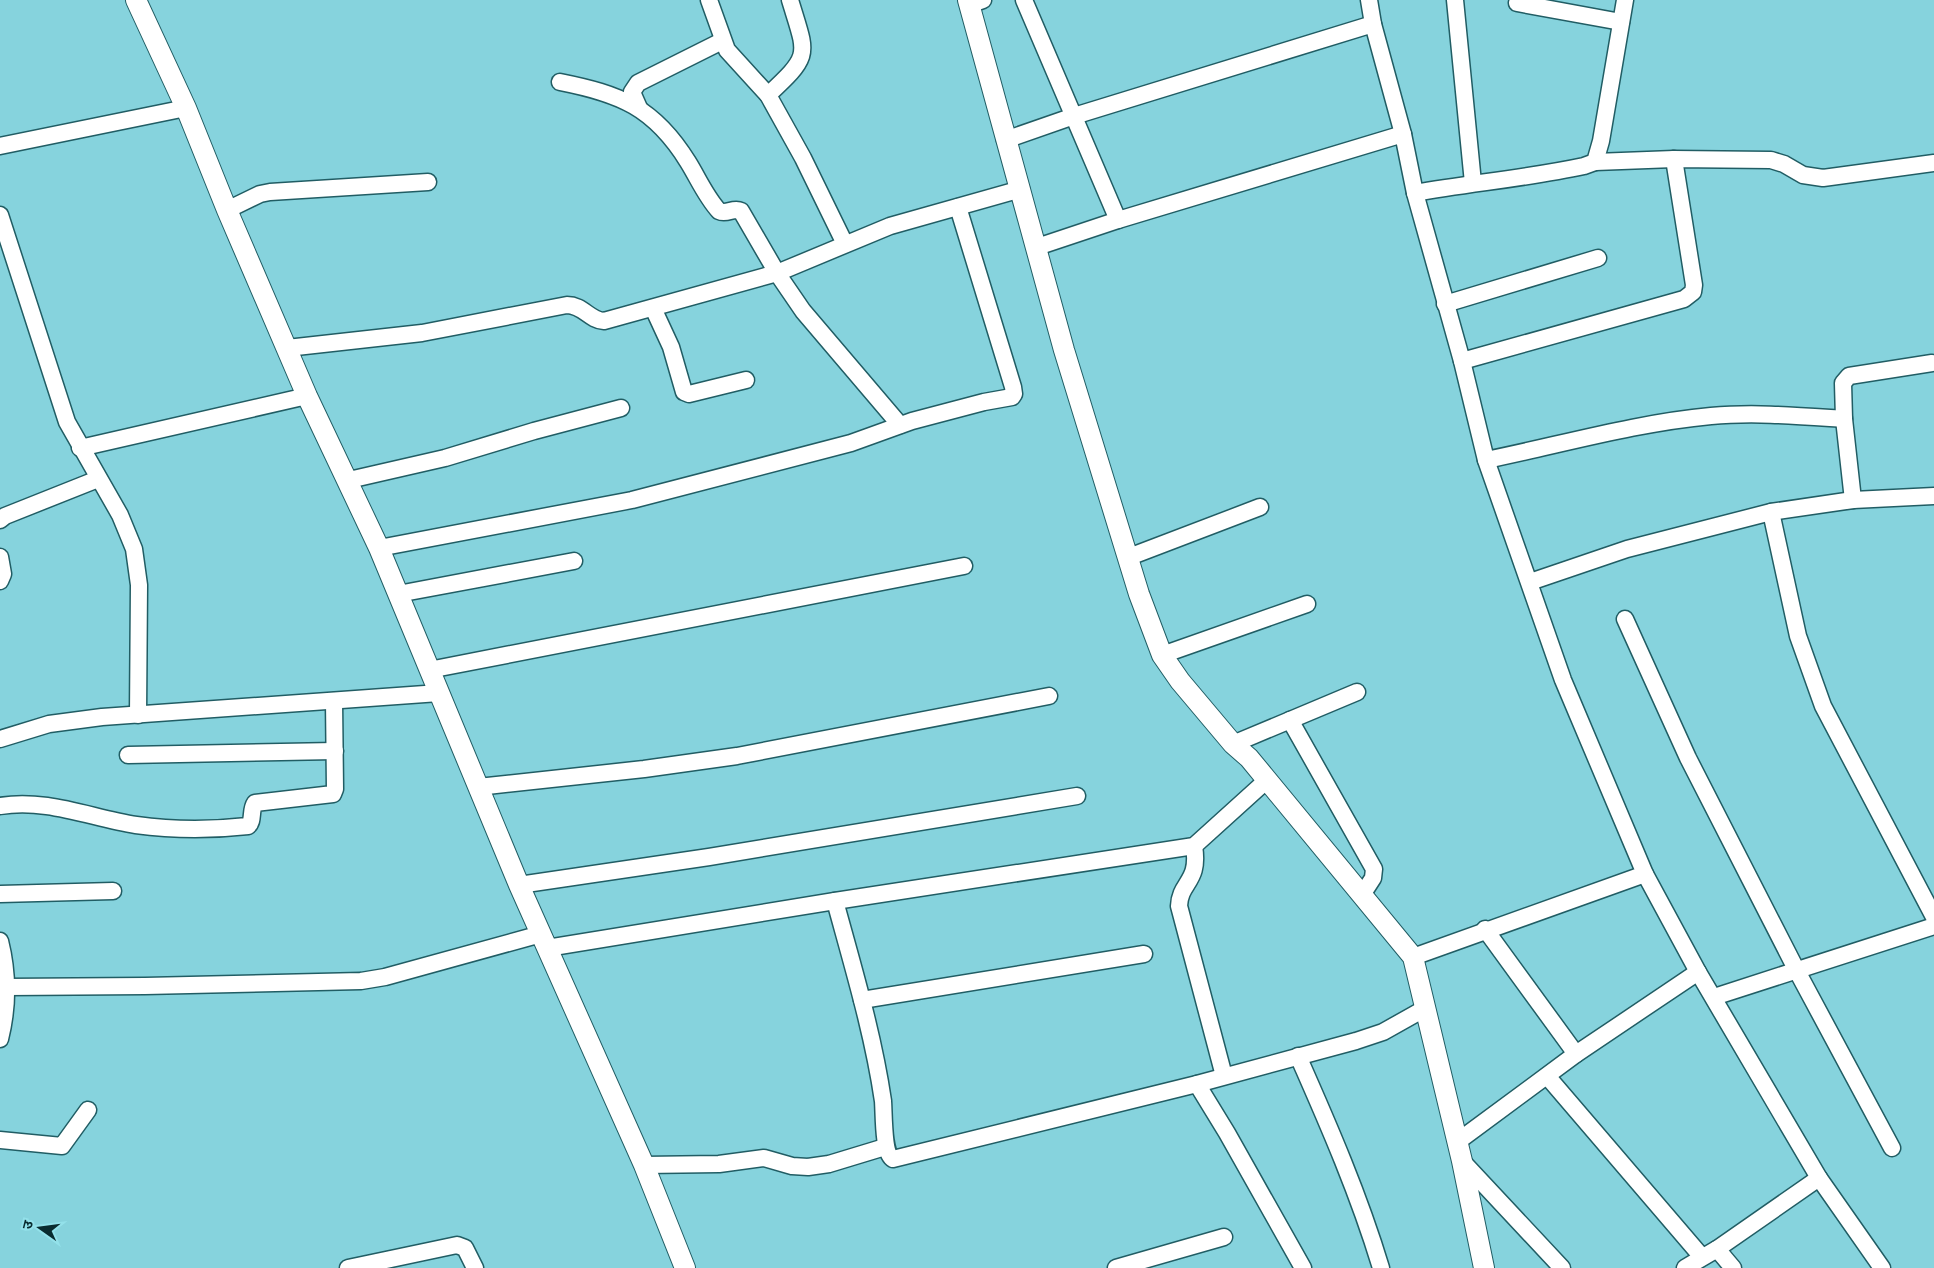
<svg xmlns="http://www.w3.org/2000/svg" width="1934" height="1268" font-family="Signika,'Noto Sans Devanagari',sans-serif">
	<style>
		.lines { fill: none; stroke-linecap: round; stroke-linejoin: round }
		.minor-casing { stroke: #215d64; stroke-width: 19 }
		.tertiary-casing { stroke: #215d64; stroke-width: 22 }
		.minor { stroke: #fff; stroke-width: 16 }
		.tertiary { stroke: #fff; stroke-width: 20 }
	</style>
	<rect width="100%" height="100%" fill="#86d3dd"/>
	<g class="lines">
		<defs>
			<g id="minor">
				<polyline points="709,0 727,50 768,95 803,158 845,244"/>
				<polyline points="1024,0 1118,220"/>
				<polyline points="1369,0 1373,24 1403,134 1415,193 1462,361 1486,460 1563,680 1645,874 1413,957"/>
				<polyline points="1455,0 1473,183"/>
				<polyline points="1517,3 1621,22"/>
				<polyline points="969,5 983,0"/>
				<path d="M560,82C620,94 654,107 688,162C698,178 706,197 719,211C727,215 733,207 741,211L777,273L803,311L900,425"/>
				<path d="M768,95C812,54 807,56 790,0"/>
				<polyline points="639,108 632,92 638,83 722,41"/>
				<polyline points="1005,140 1074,116 1373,24"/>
				<polyline points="0,146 186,108"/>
				<polyline points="1595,162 1674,159 1771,160 1784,164 1803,175 1823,178 1934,163"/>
				<path d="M1415,193C1471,183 1528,178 1584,166L1595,162L1601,141L1625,0"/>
				<polyline points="227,210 260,194 270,192 428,182"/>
				<polyline points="0,215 67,422 120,515 134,549 139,585 138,715"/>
				<polyline points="1037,247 1118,220 1403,134"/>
				<polyline points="1445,304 1598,258"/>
				<polyline points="653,308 671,347 684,392 689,394 746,380"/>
				<path d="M287,348L422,333L567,305C583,305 589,320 604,321L777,273L890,226L1021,189"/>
				<polyline points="1462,361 1684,299 1693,292 1694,285 1674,159"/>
				<polyline points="80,448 307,396"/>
				<path d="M1486,460C1560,445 1635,423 1711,416C1755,412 1800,416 1844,419"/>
				<polyline points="349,480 445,458 534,431 621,408"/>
				<polyline points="1853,500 1844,419 1843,383 1849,376 1932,363"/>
				<polyline points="1771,512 1798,636 1823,706 1934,917"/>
				<polyline points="0,520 5,516 98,479"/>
				<polyline points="379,548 632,500 851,443 912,421 984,402 1012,397 1014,394 1013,387 958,207"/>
				<polyline points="0,557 3,574 0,581"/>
				<polyline points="1129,557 1260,507"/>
				<polyline points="1530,582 1627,549 1771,512 1853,500 1934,496"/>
				<polyline points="398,594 574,561"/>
				<polyline points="1625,619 1688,758 1797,971 1892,1148"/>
				<polyline points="1162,655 1307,604"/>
				<polyline points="429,670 964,566"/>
				<polyline points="1290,720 1374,869 1373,878 1362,895"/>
				<polyline points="0,739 49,724 102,717 439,693"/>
				<polyline points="1233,744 1357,692"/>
				<polyline points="128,755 335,751"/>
				<polyline points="478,787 644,769 737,756 1049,696"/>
				<path d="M0,806C46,798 91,818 136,825C172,830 212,830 248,826C254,821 250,810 255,803L333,794L335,789L334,701"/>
				<path d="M1194,846C1200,883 1180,881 1179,906L1224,1076"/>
				<polyline points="1645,874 1698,972 1819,1178 1882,1268"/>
				<polyline points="519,885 709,857 1077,796"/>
				<polyline points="0,894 113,891"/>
				<path d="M835,901C853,967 873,1033 883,1101C884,1114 883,1154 893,1159L1197,1084L1356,1041L1383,1032L1424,1009"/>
				<polyline points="1485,929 1576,1054"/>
				<path d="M0,941C8,973 8,1007 0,1039"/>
				<polyline points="547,948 835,901 1194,846 1267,780"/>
				<polyline points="6,987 145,986 361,981 385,977 541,934"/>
				<polyline points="1714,997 1934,926"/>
				<polyline points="862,1000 1144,954"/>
				<path d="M1298,1056C1329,1126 1359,1195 1381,1268"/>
				<polyline points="1547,1076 1702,1257"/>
				<polyline points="1197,1084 1227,1133 1303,1268"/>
				<polyline points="0,1140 62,1146 88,1110"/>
				<polyline points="1457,1142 1576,1054 1698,972"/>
				<polyline points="1462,1161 1562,1268"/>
				<polyline points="644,1165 719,1164 764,1158 792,1166 808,1167 829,1164 885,1147"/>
				<polyline points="1717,1249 1733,1268"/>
				<polyline points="348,1268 457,1245 465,1248 475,1268"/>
				<polyline points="1116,1268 1224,1237"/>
				<polyline points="1685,1268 1717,1249 1819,1178"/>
			</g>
			<g id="tertiary">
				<polyline points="136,0 186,108 227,210 307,396 379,548 519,885 644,1165 685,1268"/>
				<polyline points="968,0 1064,350 1139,594 1162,655 1180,681 1233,744 1249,758 1413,957 1462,1161 1484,1268"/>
			</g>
		</defs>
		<use href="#minor" class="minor-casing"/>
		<use href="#tertiary" class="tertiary-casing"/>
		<use href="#minor" class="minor"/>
		<use href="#tertiary" class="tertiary"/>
	</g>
	<g transform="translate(40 1228) rotate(284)" stroke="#93e1ea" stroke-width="4" paint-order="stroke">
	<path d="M0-4L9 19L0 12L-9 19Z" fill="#092b2f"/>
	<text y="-8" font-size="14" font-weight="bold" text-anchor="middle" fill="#092b2f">उ</text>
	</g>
</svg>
